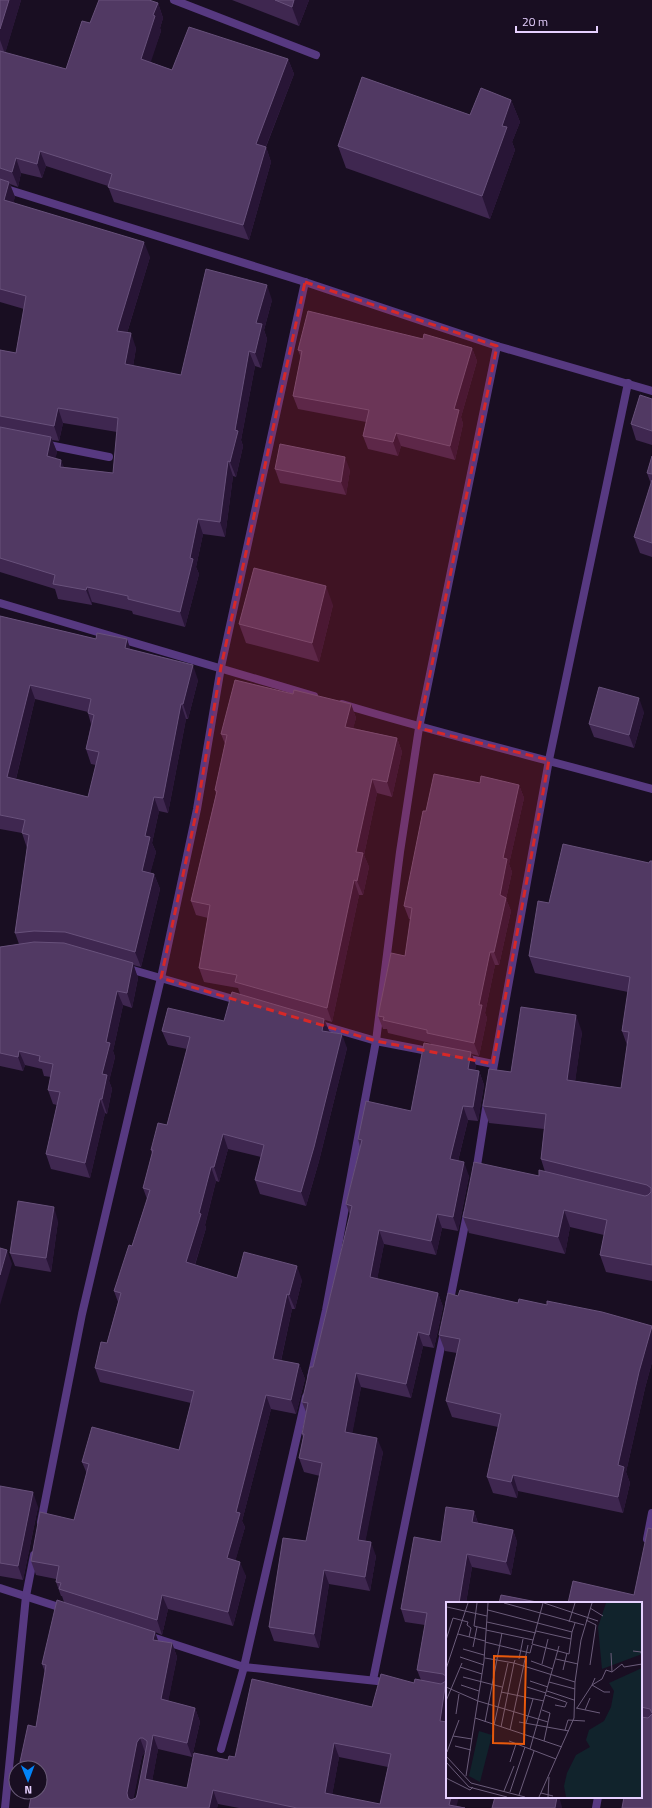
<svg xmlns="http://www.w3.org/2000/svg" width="652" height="1808" font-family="'Titillium Web',sans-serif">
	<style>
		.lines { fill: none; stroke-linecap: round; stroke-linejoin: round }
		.minor { stroke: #573981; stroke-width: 8 }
		.wall { fill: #3f2750; fill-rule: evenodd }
		.shaded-wall { fill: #281536 }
		.building { fill: #513963; stroke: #68517b; fill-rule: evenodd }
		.marked { fill: #d62828; fill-opacity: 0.2; stroke: #d62828; stroke-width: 3; stroke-dasharray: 8 5; stroke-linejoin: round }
		.inset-road { fill: none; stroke: #6b5c7a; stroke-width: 1 }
		.view { fill: #e8590c; fill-opacity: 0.15; stroke: #e8590c; stroke-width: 2 }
		.inset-edge { fill: none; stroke: #e6d0ff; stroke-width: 2 }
	</style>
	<rect width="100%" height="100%" fill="#190e22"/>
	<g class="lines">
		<g class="minor">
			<polyline points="174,0 316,55"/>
			<polyline points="0,187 305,282 497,346 652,391"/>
			<polyline points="44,444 109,457"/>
			<polyline points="0,603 314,696"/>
			<path d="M342,704C445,735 549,760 652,789"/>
			<polyline points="126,968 240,1001"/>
			<polyline points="318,1024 376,1041 433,1052"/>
			<polyline points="464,1058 493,1064"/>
			<polyline points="491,1081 549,760 628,383"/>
			<polyline points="476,1172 487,1102"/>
			<polyline points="449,1305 467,1214"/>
			<polyline points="311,1377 326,1310 376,1041 400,852 419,728 497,346"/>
			<polyline points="41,1522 82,1314 161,978 197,809 221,667 305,282"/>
			<polyline points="647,1539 652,1513"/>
			<polyline points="0,1588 65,1609"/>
			<polyline points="149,1636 244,1667 306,1397"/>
			<polyline points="373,1680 444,1332"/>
			<polyline points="221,1749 244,1667 377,1681"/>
			<polyline points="5,1808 26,1596 34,1555"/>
			<polyline points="596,1808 598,1797"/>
		</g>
	</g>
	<g class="wall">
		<path d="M0,0H21L5,53L66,69L90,23L158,3L163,18L160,28L161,31L150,62L172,70L288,59L294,74L266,147L271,162L249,240L114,202L108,186L46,166L42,178L21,173L18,187L10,184L15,197L13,202L150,257L127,333L136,348L133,366L181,375L272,300L264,330L267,339L261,368L255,366L241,440L243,446L236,477L233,476L225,537L203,534L196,567L199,574L185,627L133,614L132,611L92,602V605L58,599L55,589L0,572V350L16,353L24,309L0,302ZM63,423L117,432L113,473L64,467L55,458L57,452L52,440L59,441Z"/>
		<polygon points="232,0 309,0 299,26"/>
		<polygon points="511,100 520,122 512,142 515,150 490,219 346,168 338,146 470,115"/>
		<polygon points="423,339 472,348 477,361 461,417 463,424 455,460 401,446 398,456 368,449 363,436 366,422 298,409 293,396 301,358 298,350"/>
		<polygon points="652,399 652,445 636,440 631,424"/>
		<polygon points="652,456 652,557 640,553 634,537 651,484 647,473"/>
		<polygon points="275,469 350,470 346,495 280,483"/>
		<polygon points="333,605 319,662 246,643 239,624"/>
		<path d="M0,616L96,639H127L130,649L198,680L188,719H186L168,813L159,811L152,843L156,852L150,873L154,874L160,889L141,967L133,965L138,978L132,1008L123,1005L113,1051L115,1057L109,1081L112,1089L107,1114L105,1113L90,1178L51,1169L46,1154L57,1105L53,1104L48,1090L51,1077L44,1076L42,1069L25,1065L23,1071L0,1066V947L19,944L15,933L27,848L22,833L0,829ZM35,699L88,712V713L91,724L86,749L91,764L96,765L88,797L16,779Z"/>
		<path d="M293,694L351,704L356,718L353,728L397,738L402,752L392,797L377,793L364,855L369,867L363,895H359L332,1022L325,1020L329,1032L347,1048L319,1161L306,1206L260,1194L255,1180L261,1157L228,1149L219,1182L216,1181L205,1225L206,1228L195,1265L237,1278L302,1280L295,1309H292L281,1361L299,1364L305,1379L296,1414L271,1409L242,1521L245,1527L235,1561L246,1576L233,1626L168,1609L162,1635L155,1632L158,1641L172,1643L177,1657L168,1701L195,1708L200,1722L192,1757L158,1749L152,1781L187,1788L228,1760L235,1757L372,1707L414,1683L421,1680L417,1670L425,1625L405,1622L401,1609L441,1542L474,1511L478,1523L513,1530L517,1542L511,1575L472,1567L466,1603H447V1797L457,1806L465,1808H239L218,1804L217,1808H29L40,1768H23L20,1762L36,1727L45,1672L42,1664L64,1602L62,1596H61L56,1582V1579L36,1575L31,1561L74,1520L87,1474L82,1462L179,1450L191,1403L100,1382L95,1368L107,1343L118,1302L114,1291L132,1246L147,1199L143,1188L152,1154L151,1150L167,1125L187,1049L168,1045L162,1031L224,1021L240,994L238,988L204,982L199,968L208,918L196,915L191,901L216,794L215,790L225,744L221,734ZM145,1752H146L137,1795L136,1798L133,1799L142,1756ZM339,1757L388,1767L380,1804L332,1795Z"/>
		<polygon points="644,712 634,748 594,737 589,724"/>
		<polygon points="480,783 519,785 524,798 509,864 512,872 506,899 511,911 499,965 495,965 485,1013 487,1018 479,1056 472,1054 476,1066 475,1070 479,1071 484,1085 478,1121 468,1120 458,1161 469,1176 458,1231 442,1228 436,1255 384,1244 377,1279 438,1293 443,1307 434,1348 423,1346 411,1398 361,1387 352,1433 383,1452 365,1541 376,1556 370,1591 329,1584 319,1648 274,1641 269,1627 306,1541 320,1476 304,1472 299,1458 303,1438 302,1434 306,1412 302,1402 313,1367 350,1215 346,1204 360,1147 358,1139 411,1111 431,1044 430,1043 388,1033 387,1029 383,1029 378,1016 405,956 411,919 409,919 404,906 426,811"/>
		<polygon points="652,861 652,1281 606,1272 600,1255 604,1235 570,1227 565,1254 469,1233 463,1217 545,1172 541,1159 544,1129 489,1123 483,1106 511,1072 582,1032 575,1081 621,1088 627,1045 622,1031 628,992 535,973 529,956 549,903 649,863"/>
		<polygon points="58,1221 51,1272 15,1266 10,1253"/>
		<polygon points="458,1296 518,1303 547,1305 652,1327 652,1362 645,1388 626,1472 630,1483 623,1513 518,1491 517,1498 493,1493 487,1477 498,1427 452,1417 446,1401 457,1353 445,1351 439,1335"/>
		<polygon points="0,1486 38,1507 23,1580 0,1576"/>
		<polygon points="652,1529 652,1808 641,1797 641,1603 634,1595"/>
	</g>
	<g class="shaded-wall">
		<polygon points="9,0 21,0 5,54 0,40 0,29"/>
		<polygon points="294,0 309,0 299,26 292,7"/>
		<polygon points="158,3 163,18 160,28 161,31 147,74 141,59 153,15"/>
		<polygon points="288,59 294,74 261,159 256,144"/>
		<polygon points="511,100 520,122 512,142 515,150 490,219 482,196 502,126"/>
		<polygon points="266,147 271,162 249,240 243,225"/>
		<polygon points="40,151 46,166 42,178 37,164"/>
		<polygon points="16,158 21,173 18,187 12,172"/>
		<polygon points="9,182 15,197 10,215 4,200"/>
		<polygon points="144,242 150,257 123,346 117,331"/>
		<polygon points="267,285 272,300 264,330 267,339 261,368 255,353 256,323"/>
		<polygon points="131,333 136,348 131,379 125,364"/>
		<polygon points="472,348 477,361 461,417 463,424 455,460 450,446 454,409"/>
		<polygon points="249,351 255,366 241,440 243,446 236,477 230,462 235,430"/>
		<polygon points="58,408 63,423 59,441 54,426"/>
		<polygon points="396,433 401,446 398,456 393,442"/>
		<polygon points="51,437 57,452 53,471 47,456"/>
		<polygon points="345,457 350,470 346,495 341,482"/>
		<polygon points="61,460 67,475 60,467"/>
		<polygon points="228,461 233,476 225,537 220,522"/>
		<polygon points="198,519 203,534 196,567 199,574 185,627 180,612 190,558"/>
		<polygon points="326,586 333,605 319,662 312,643"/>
		<polygon points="87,587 92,602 92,605 86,590"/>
		<polygon points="127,639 132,654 125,648"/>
		<polygon points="193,665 198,680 188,719 183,704"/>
		<polygon points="30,685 35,699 13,791 7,777"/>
		<polygon points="639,698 644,712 634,748 629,735"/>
		<polygon points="181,704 186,719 168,813 163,798"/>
		<polygon points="351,704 356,718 350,741 345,727"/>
		<polygon points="397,738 402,752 392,797 387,782"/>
		<polygon points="372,779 377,793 364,855 369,867 363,895 357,881 356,852"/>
		<polygon points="519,785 524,798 509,864 512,872 506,899 511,911 499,965 494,952 500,895 503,858"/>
		<polygon points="154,797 159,811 152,843 156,852 147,886 142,871 145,836"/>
		<polygon points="154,874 160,889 141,967 135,952"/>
		<polygon points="354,880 359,895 332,1022 327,1008"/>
		<polygon points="490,952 495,965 485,1013 487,1018 479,1056 474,1043 479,1005"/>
		<polygon points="133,963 138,978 132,1008 127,993"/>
		<polygon points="117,991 123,1005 113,1051 115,1057 109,1081 112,1089 107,1114 102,1099 102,1074 106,1042"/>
		<polygon points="576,1015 582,1032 573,1097 567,1080"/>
		<polygon points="324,1019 330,1033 322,1031"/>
		<polygon points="342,1034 347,1048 319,1161 306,1206 301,1192"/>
		<polygon points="19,1051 25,1065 23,1071 18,1057"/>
		<polygon points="471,1052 476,1066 473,1083 468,1069"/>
		<polygon points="479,1071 484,1085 478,1121 473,1107"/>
		<polygon points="100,1099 105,1113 90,1178 85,1163"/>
		<polygon points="463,1106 468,1120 455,1173 450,1159"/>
		<polygon points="223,1134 228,1149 219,1182 214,1167"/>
		<polygon points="464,1162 469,1176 458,1231 453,1217"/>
		<polygon points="211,1167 216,1181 205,1225 206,1228 191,1277 186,1262"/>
		<polygon points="54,1207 58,1221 51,1272 46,1258"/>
		<polygon points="564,1210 570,1227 565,1254 558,1237"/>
		<polygon points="437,1214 442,1228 436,1255 431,1241"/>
		<polygon points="379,1230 384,1244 375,1291 370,1277"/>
		<polygon points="7,1250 12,1264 0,1305 0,1275"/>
		<polygon points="297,1266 302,1280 295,1309 289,1295"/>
		<polygon points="438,1293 443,1307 434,1348 429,1335"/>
		<polygon points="287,1294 292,1309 278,1374 273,1359"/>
		<polygon points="652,1326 652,1362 645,1388 626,1472 630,1483 623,1513 618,1497 618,1465 639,1372"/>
		<polygon points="418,1332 423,1346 411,1398 406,1384"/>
		<polygon points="299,1364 305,1379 296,1414 291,1400"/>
		<polygon points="356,1373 361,1387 350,1446 345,1432"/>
		<polygon points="266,1395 271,1409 242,1521 245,1527 232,1573 227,1558 236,1512"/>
		<polygon points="377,1438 383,1452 363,1554 358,1540"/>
		<polygon points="513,1475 518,1491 517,1498 511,1482"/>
		<polygon points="33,1492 38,1507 23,1580 18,1566"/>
		<polygon points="474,1511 478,1524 472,1522"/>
		<polygon points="513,1530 517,1542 511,1575 506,1562"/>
		<polygon points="371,1542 376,1556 370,1591 365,1577"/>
		<polygon points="467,1554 472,1567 466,1603 459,1603"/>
		<polygon points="240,1562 246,1576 233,1626 228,1612"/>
		<polygon points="324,1570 329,1584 319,1648 314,1634"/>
		<polygon points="162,1595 168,1609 162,1635 157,1620"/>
		<polygon points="155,1632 160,1646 153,1640"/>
		<polygon points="172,1643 177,1657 166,1713 161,1699"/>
		<polygon points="446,1681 447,1683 447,1724 440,1721"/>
		<polygon points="195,1708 200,1722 192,1757 187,1743"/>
		<polygon points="153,1735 158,1749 150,1793 145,1779"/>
		<polygon points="140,1738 145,1752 142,1756 132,1807 127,1793 137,1742"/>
		<polygon points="334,1743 339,1757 330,1807 325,1793"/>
		<polygon points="213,1790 218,1804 217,1808 209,1808"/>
		<polygon points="451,1797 459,1797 456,1808 449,1805"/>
		<polygon points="555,1797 561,1797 560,1800 562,1807 562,1808 555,1808"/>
	</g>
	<g class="building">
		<polygon points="0,0 9,0 0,29"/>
		<polygon points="99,0 149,0 158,3 153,15 155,16 141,59 172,70 189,27 288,59 256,144 266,147 243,225 108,187 112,174 40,151 37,164 16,158 12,172 0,168 0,51 66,69 82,21 90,23"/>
		<polygon points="275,0 294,0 292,7"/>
		<polygon points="362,77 470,115 481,88 511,100 502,126 507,127 482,196 338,146"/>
		<polygon points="0,179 9,182 4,200 144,242 117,331 131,333 125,364 181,375 206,269 267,285 256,323 262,324 255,353 249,351 235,430 238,431 230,462 228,461 220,522 198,519 190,558 193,559 180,612 128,599 128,596 87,587 86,590 53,584 55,575 0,558 0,427 51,437 47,456 61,460 60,467 113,473 118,418 58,408 54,426 0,416 0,350 16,353 26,296 0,289"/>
		<polygon points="308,311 423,339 424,334 472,348 454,409 459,410 450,446 396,433 393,442 363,436 369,410 293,396 302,351 298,350"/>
		<polygon points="640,395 652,399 652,431 631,424"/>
		<polygon points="280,444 345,457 341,482 275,469"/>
		<polygon points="652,456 652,474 647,473"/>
		<polygon points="652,480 652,543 634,537"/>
		<polygon points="254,568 326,586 312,643 239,624"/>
		<path d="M0,616L96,639L97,633L127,639L125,648L193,665L183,704H181L163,798L154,797L145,836L150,837L142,871L154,874L135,952L65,932L34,931L15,933L29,835L22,833L25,820L0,815ZM30,685L91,699L88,713L94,715L86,749L99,752L88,797L7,777Z"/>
		<polygon points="235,680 293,694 294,690 351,704 345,727 397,738 387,782 372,779 356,852 363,853 357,881 354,880 327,1008 235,982 237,975 199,968 210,905 191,901 217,791 215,790 227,735 221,734"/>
		<polygon points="599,687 639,698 629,735 589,724"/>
		<polygon points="434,774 480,783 481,776 519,785 503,858 507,859 500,895 506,898 494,952 490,952 479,1005 482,1005 474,1043 427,1033 427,1030 383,1020 384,1017 378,1016 391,953 405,956 412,908 404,906 423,811 426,811"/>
		<polygon points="563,844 649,863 650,861 652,861 652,1265 600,1255 607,1220 564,1210 558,1237 463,1217 474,1162 539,1176 539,1170 645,1196 648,1195 651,1192 651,1188 647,1185 541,1159 546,1114 483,1106 489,1069 511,1072 521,1007 576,1015 567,1080 621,1088 629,1032 622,1031 630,977 529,956 538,901 549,903"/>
		<polygon points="34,942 64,943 133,963 127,993 117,991 106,1042 110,1043 102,1074 107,1075 102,1099 100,1099 85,1163 46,1154 60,1092 48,1090 53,1064 39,1061 40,1056 19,1051 18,1057 0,1053 0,947"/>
		<polygon points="232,992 324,1019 322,1031 342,1034 314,1147 301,1192 255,1180 264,1145 223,1134 214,1167 211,1167 199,1213 201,1214 186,1262 237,1278 244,1252 297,1266 289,1295 287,1294 273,1359 299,1364 291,1400 266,1395 236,1512 240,1513 227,1558 240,1562 228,1612 162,1595 157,1620 59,1589 61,1583 56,1582 59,1566 31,1561 40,1512 74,1520 89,1464 82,1462 92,1427 179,1450 194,1391 95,1368 101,1342 107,1343 121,1293 114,1291 129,1245 132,1246 150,1190 143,1188 153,1150 151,1150 158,1123 167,1125 190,1037 162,1031 168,1008 224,1021"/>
		<polygon points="424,1043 471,1052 468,1069 479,1071 473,1107 463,1106 450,1159 464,1162 453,1217 437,1214 431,1241 379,1230 370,1277 438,1293 429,1335 418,1332 406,1384 356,1373 345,1432 377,1438 358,1540 371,1542 365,1577 324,1570 314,1634 269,1627 283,1538 306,1541 322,1463 299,1458 304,1434 302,1434 308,1403 302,1402 310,1367 313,1367 352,1206 346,1204 362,1140 358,1139 366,1101 411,1111"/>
		<polygon points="18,1201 54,1207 46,1258 10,1253"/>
		<polygon points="0,1248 7,1250 0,1275"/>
		<polygon points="460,1290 518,1303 519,1299 547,1305 547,1301 602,1312 652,1326 639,1372 618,1465 624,1467 618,1497 513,1475 511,1482 487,1477 501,1414 446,1401 460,1339 439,1335 448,1293 458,1296"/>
		<polygon points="0,1486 33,1492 18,1566 0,1563"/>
		<polygon points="446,1507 474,1511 472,1522 513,1530 506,1562 467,1554 459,1603 447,1603 447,1677 443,1674 417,1670 427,1613 401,1609 414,1537 441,1542"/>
		<polygon points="648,1528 652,1529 652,1713 650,1709 641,1707 641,1603 568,1603 573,1581 634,1595"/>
		<polygon points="501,1595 542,1603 499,1603"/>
		<path d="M57,1600L155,1632L153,1640L172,1643L161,1699L195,1708L187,1743L153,1735L145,1779L187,1788L194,1753L228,1760L229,1756L235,1757L252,1679L372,1707L381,1674L414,1683L415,1679L441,1684L446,1681L440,1721L447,1722V1797H451L449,1805L465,1808H297L213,1790L209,1808H29L32,1792H40V1768H38V1765L20,1762L28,1725L36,1727L46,1665L42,1664ZM140,1738H143L147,1741V1744L137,1795L136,1798L131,1800L128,1798L127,1793L137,1742ZM334,1743L391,1754L380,1804L325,1793Z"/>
		<polygon points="652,1714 652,1808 622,1808 624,1797 641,1797 641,1717 648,1718"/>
		<polygon points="495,1797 557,1797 555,1808 492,1808"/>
	</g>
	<path class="marked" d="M305,282L497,346L419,728L549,760L493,1064L376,1041L161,978L197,809L221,667Z"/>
	<g transform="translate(446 1602)">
		<rect width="196" height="196" fill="#190e22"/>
		<path d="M160,1H196V52L156,67L152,25ZM196,66V195H120L118,184L121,171L130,153L144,145L140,138L143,128L158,119L165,105L168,89L163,81ZM33,129L46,133L34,180L23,174Z" fill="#11232c"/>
		<path class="inset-road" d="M31,1L28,24L40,27M58,1L138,23M97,1L86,42L123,52L126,30M98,1L152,19M1,5L41,14M144,6L157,14M42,8L126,30L129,21M140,18L150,23L144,63M41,20L90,31M123,20L129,1M40,28L87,38M90,29L125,37M12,32L39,39M0,38L7,16L22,20L21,23L25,26L23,35M39,40L84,51L86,43M27,45L31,25M17,47L38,53M187,49L195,50L196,54M14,55L38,63M39,56L68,61L69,58M73,57L77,37M110,57L132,62M85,59L107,67M96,62L102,37M14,65L36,72M0,67L22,1M117,68L121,51M166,70L176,62L178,65L196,62M17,75L56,85M149,76L146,83L158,90H164M84,79L102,85M103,80L129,87M15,83L33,89M0,85L32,99L102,120L98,139M81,85L100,91M101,89L128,98M55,90L98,99M99,93L120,100M0,99L16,61M109,103L119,105L121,100M130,106L154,111M131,106L146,83L156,77L160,68L166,70L165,51M96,108L104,111L102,120M139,108L144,96M10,112L13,92M29,116L116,145M39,120L56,31M73,120L123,129M80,121L87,97M48,123L62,61M55,125L68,61L129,80M64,128L82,43M119,128L122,118L139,119M7,134L26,137M63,139L110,157M9,144L25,148M84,147L113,44M1,150L13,118M0,154L25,181L79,195M0,160L23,185L61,195M64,160L70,142M20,174L38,59L42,1M0,176L24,188L27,185M58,189L68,164M64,190L79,145M95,191L107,194M73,193L88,149M93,195L128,116L129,80L135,38L146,1M102,195L103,175"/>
		<path class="view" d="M48,54L80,55L78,142L47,141Z"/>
		<rect width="196" height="196" class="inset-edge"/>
	</g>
	<g transform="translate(28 1780) rotate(179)"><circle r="19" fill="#190e22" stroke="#6b5c7a"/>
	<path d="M0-3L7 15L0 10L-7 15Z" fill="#0284f8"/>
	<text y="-6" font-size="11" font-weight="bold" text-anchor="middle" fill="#e6d0ff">N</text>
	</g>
	<path d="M516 26v6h81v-6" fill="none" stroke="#e6d0ff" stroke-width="2"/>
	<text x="522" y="26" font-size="12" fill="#e6d0ff" stroke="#190e22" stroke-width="3" paint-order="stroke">20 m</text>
</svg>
